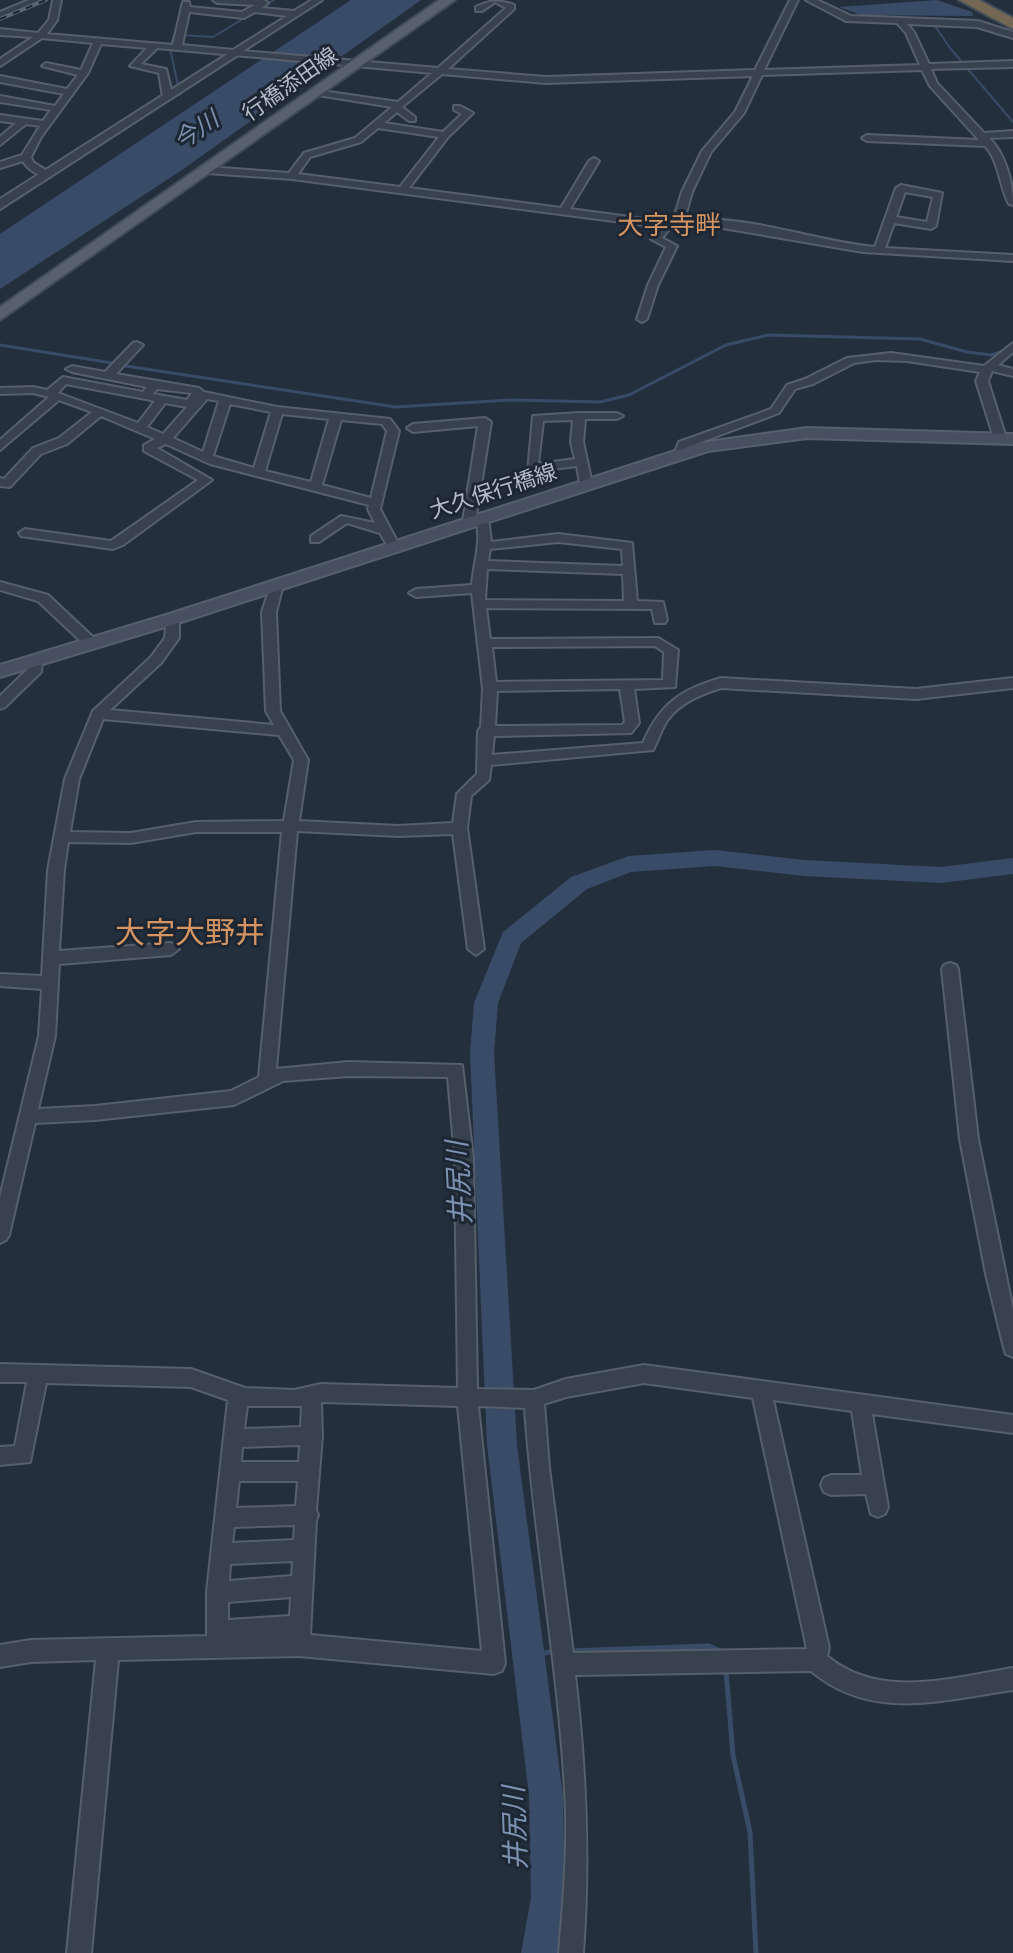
<svg xmlns="http://www.w3.org/2000/svg" width="1013" height="1953" font-family="Poppins,'Noto Sans JP',sans-serif">
	<style>
		.water { fill: #394c67 }
		.lines { fill: none; stroke-linecap: round; stroke-linejoin: round }
		.stream-far2 { stroke: #394c67; stroke-width: 2 }
		.stream-far1 { stroke: #394c67; stroke-width: 3 }
		.stream { stroke: #394c67; stroke-width: 5 }
		.river { fill: #394c67; fill-rule: evenodd }
		.minor-casing { stroke: #565f6c; stroke-width: 4 }
		.tertiary-casing { stroke: #565f6c; stroke-width: 4 }
		.secondary-casing { stroke: #565f6c; stroke-width: 4 }
		.primary-casing { stroke: #414a57; stroke-width: 4 }
		.motorway-casing { stroke: #434c59; stroke-width: 4 }
		.minor { fill: #38414e; fill-rule: evenodd }
		.tertiary { fill: #38414e; fill-rule: evenodd }
		.secondary { fill: #465061; fill-rule: evenodd }
		.primary { fill: #56606e; fill-rule: evenodd }
		.motorway { fill: #746855; fill-rule: evenodd }
		.rail-casing { stroke: #5a6575; stroke-width: 4 }
		.rail { stroke: #1d2633; stroke-width: 2; stroke-dasharray: 7; stroke-linecap: butt }
		.labels { text-anchor: middle; dominant-baseline: central; stroke-width: 6; stroke-linejoin: round; paint-order: stroke }
		.far-street-label { font-size: 22px; fill: #b4bcc9; stroke: #1d2633 }
		.far-water-label { font-size: 24px; font-style: italic; fill: #7c92b1; stroke: #1d2633 }
		.far-quarter-label { font-size: 26px; fill: #d59563; stroke: #1d2633 }
		.water-label { font-size: 28px; font-style: italic; fill: #7c92b1; stroke: #1d2633 }
		.quarter-label { font-size: 30px; fill: #d59563; stroke: #1d2633 }
	</style>
	<rect width="100%" height="100%" fill="#242f3e"/>
	<g class="water">
		<polygon points="351,0 421,0 182,170 0,289 0,234"/>
		<polygon points="937,0 972,12 973,16 861,15 839,7"/>
	</g>
	<g class="lines">
		<g class="stream-far2">
			<polyline points="262,7 274,0"/>
			<polyline points="967,27 935,26 950,48 1013,122"/>
			<polyline points="174,35 170,48 180,95"/>
			<polyline points="181,35 213,37 251,14"/>
		</g>
		<g class="stream-far1">
			<polyline points="0,345 112,363"/>
			<polyline points="126,366 396,407 512,400 600,402 629,395 726,345 768,335 920,339 967,352 992,355 1013,347"/>
		</g>
		<g class="stream">
			<polyline points="568,1651 709,1646 725,1653"/>
			<polyline points="530,1656 555,1651"/>
			<polyline points="726,1670 733,1755 750,1832 756,1953"/>
		</g>
		<polygon class="river" points="715,850 804,860 941,867 1013,858 1013,874 941,883 804,876 715,866 631,872 587,889 521,943 498,1003 494,1053 517,1445 563,1796 565,1898 557,1953 521,1953 531,1898 529,1796 487,1445 470,1053 474,1003 503,932 571,877 629,856"/>
		<defs>
			<g id="minor">
				<polygon points="29,0 40,0 0,18 0,12"/>
				<path d="M53,0H61L57,20L47,34L173,45L183,2H189L190,7L242,12L255,5L217,3L213,0H264L268,3L262,8L294,11L312,0H322L243,51L438,68L506,8L495,2L482,11H476V7C489,0 500,0 514,5V9L448,69L546,77L755,70L790,0H798L764,70L920,65L906,33L897,23L846,21L806,0H817L851,16L978,21L1013,32V38L977,27L907,24L914,32L929,64L1013,61V67L931,69L937,83L984,133L1013,131V137L989,138C1005,153 1013,182 1013,205L1009,204C999,186 1000,162 985,146L867,141L862,138L867,135L979,140L930,86L922,70L762,75L744,113L711,152L692,192L684,220C748,214 812,241 875,247L896,188L901,185L942,193L936,226L931,229L894,223L885,248L1013,255V261L863,252L711,226L670,228L662,238L677,246L658,285L647,319L642,322L637,319L648,285L666,247L651,239L660,227L292,179L207,173L202,170L207,167L289,173L304,153L355,138L392,107L318,95L313,92L315,90L398,102L432,73L157,48L141,64L166,69L173,97L168,100L163,97L159,73L130,66L147,48L101,44L88,73L41,137L31,157L33,162L50,173V177C41,178 27,169 23,161L0,168V162L22,155L40,126L26,124L0,145V137L16,123L0,121V115L43,121L51,110L0,102V96L55,106L64,94L0,82V76L67,89L78,75L42,66L46,63L81,70L93,43L42,38L0,66V59L33,37L0,35V29L38,33L49,20ZM189,12L244,18L255,12L287,16L233,50L182,45ZM442,74L546,83L753,76L735,112L702,151L682,192L673,221L667,222L570,209L599,161L594,158L589,161L561,208L409,188L448,137L473,113L460,106H454V110L462,114L443,132L384,123L397,112L409,121H415V117L402,107ZM378,128L439,137L400,187L298,174L310,157L361,142ZM905,192L933,197L927,222L896,217Z"/>
				<path d="M137,342L143,345L116,374L199,388L204,392L277,407L390,419L399,431L380,509L400,547L398,550H390L380,533L347,523L319,542H311V536L341,516L375,523L368,509L369,505L210,464L166,444L157,448L212,480L123,545L113,549L21,536L19,533L25,529L111,541L198,480L144,451V445L155,439L101,416L67,444L41,454L10,487L0,486V478L4,479L33,448L59,438L92,412L59,400L0,450V440L49,397L33,393L0,394V388L33,387L47,390L63,377L143,392L147,387L72,372L66,369L72,366L105,372L133,343ZM66,384L146,399L155,401L138,423L58,393ZM157,389L192,393L187,400L153,394ZM207,399L219,401L203,452L173,438ZM165,403L187,407L163,434L147,427ZM230,404L271,412L254,468L213,456ZM282,414L329,419L311,482L265,471ZM341,420L382,424L387,431L371,498L322,485Z"/>
				<polygon points="1013,343 1013,352 998,365 1013,369 1013,376 992,371 988,381 1006,438 1004,441 1000,442 994,438 976,381 980,372 907,361 876,360 854,363 813,384 795,389 779,413 688,447 684,457 680,458 674,454 679,442 771,409 787,385 805,379 847,358 891,353 984,366"/>
				<path d="M579,413H617L623,416L617,419H585L583,442L592,484L590,487L586,488L580,484L577,466L528,472L533,416ZM573,420L571,442L575,459L538,464L543,421Z"/>
				<path d="M485,418L491,422L476,517L482,513L488,517L491,542L558,534L632,543L637,601L663,602L667,620L665,623H655L652,609L486,608L490,639L658,638L678,650L675,687L634,689L639,723L631,733L494,736L492,755L643,743C660,704 680,690 721,678L916,689L1013,678V688L916,699L721,688C702,694 679,703 667,721C661,730 658,741 653,750L491,765L489,780L471,796L467,828L484,949L476,955L468,949L453,834L398,836L297,831L276,1069L348,1062L462,1065L473,1158L477,1389L534,1390L566,1379L644,1365L1013,1415V1433L872,1414L888,1507L885,1514L878,1517L871,1514L866,1494L831,1495L824,1492L821,1485L824,1478L831,1475H862L852,1411L773,1400L829,1648L827,1656C880,1700 950,1678 1013,1668V1690C942,1700 872,1722 811,1671L575,1675C586,1768 590,1859 583,1953H559C563,1906 567,1860 566,1813C561,1677 534,1543 525,1408L478,1406L505,1663L502,1671L494,1674L299,1656L118,1660L91,1953H67L96,1660L31,1662L0,1667V1645L31,1640L207,1636V1592L228,1400L191,1387L46,1383L30,1462L0,1465V1447L15,1446L27,1382H0V1364L191,1369L245,1388L294,1390L321,1384L458,1388L455,1158L448,1077L348,1076L283,1081L234,1105L95,1120L35,1123L9,1235L6,1240L0,1243V1197L39,1036L42,989L0,986V974L42,976L48,870L65,779L93,711L151,657L165,638L167,616L172,615L179,619V638L161,663L110,710L274,725L266,711L262,612L272,582H282L283,585L276,612L280,711L308,760L299,821L398,826L453,823L457,794L477,774L478,731L481,727L483,689L472,593L416,597L409,593L416,589L472,585C474,562 482,541 476,517L473,524L469,525L463,521L478,426L413,432L407,428L413,424ZM558,542L622,549L623,566L488,561L490,549ZM487,569L623,574L624,601L485,600ZM655,646L664,652L663,680L496,682L492,647ZM620,689L625,722L622,725L495,726L497,691ZM103,719L279,735L294,760L284,821L196,822L131,833L70,832L79,779ZM196,832H282L259,1077L231,1091L95,1106L38,1109L55,1036L59,964L171,955L179,949L171,943L59,951L64,870L68,842L131,843ZM644,1383L753,1398L807,1649L573,1653L549,1468L544,1404L566,1397ZM321,1402L458,1406L482,1651L310,1635L316,1521L318,1515L316,1510L322,1436ZM247,1406H302L301,1427L244,1429ZM300,1445L299,1462H241L242,1447ZM239,1481H298L296,1506L236,1508ZM295,1525L294,1540L232,1543L234,1527ZM293,1561L292,1576L229,1581L230,1564ZM291,1597L290,1616L228,1620V1602Z"/>
				<polygon points="0,582 48,595 97,641 97,647 87,647 38,601 0,590"/>
				<polygon points="35,656 42,660 41,672 5,707 0,709 0,696 29,668 28,660"/>
				<polygon points="950,963 956,965 958,969 978,1139 1013,1310 1013,1357 1006,1354 1004,1348 986,1274 960,1139 942,969 944,965"/>
			</g>
			<polygon id="tertiary" points="237,48 243,51 241,53 0,209 0,199"/>
			<polygon id="secondary" points="807,428 1013,434 1013,444 807,438 708,451 178,623 0,677 0,665 166,615 700,443"/>
			<polygon id="primary" points="439,0 455,0 0,320 0,307"/>
			<polygon id="motorway" points="959,0 979,0 1013,18 1013,29"/>
		</defs>
		<use href="#minor" class="minor-casing"/>
		<use href="#tertiary" class="tertiary-casing"/>
		<use href="#secondary" class="secondary-casing"/>
		<use href="#primary" class="primary-casing"/>
		<use href="#motorway" class="motorway-casing"/>
		<use href="#minor" class="minor"/>
		<use href="#tertiary" class="tertiary"/>
		<use href="#secondary" class="secondary"/>
		<use href="#primary" class="primary"/>
		<use href="#motorway" class="motorway"/>
		<defs>
			<polyline id="rail" points="0,19 46,0"/>
		</defs>
		<use href="#rail" class="rail-casing"/>
		<use href="#rail" class="rail"/>
	</g>
	<g class="labels">
		<g class="far-street-label">
			<text transform="translate(290 84) rotate(-35)">行橋添田線</text>
			<text transform="translate(493 491) rotate(-18)">大久保行橋線</text>
		</g>
		<g class="far-water-label">
			<text transform="translate(196 130) rotate(-34)">今川</text>
		</g>
		<g class="far-quarter-label">
			<text x="669" y="225">大字寺畔</text>
		</g>
		<g class="water-label">
			<text transform="translate(459 1183) rotate(-93)">井尻川</text>
			<text transform="translate(515 1828) rotate(-92)">井尻川</text>
		</g>
		<g class="quarter-label">
			<text x="190" y="932">大字大野井</text>
		</g>
	</g>
</svg>
